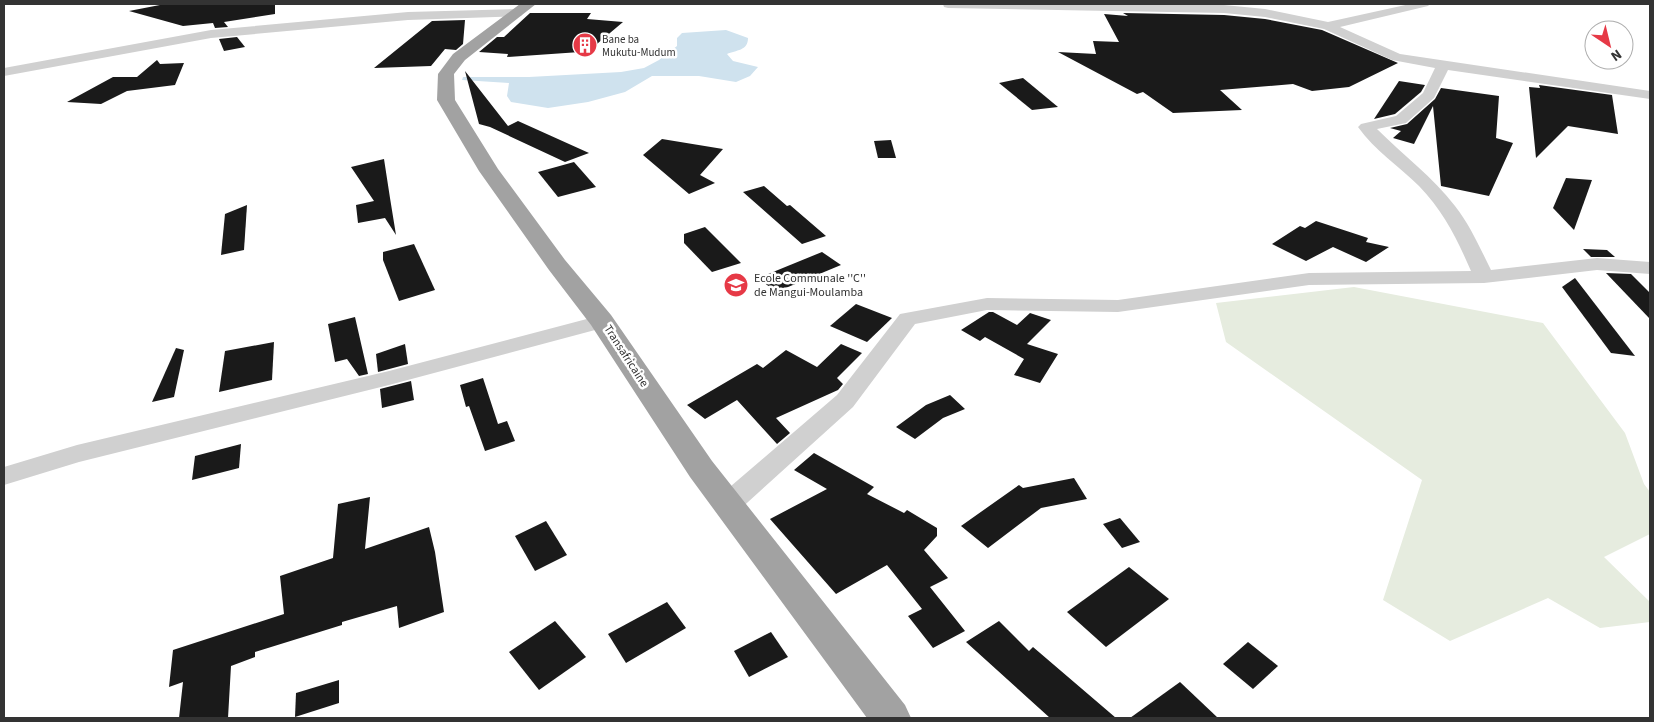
<svg xmlns="http://www.w3.org/2000/svg" width="1654" height="722" font-family="'Source Sans 3',sans-serif">
	<style>
		.green { fill: #e6ecdf }
		.water { fill: #cfe2ee }
		.building { fill: #1a1a1a }
		.lines { fill: none; stroke-linecap: round; stroke-linejoin: round }
		.minor { fill: #d0d0d0; fill-rule: evenodd }
		.trunk { fill: #a2a2a2; fill-rule: evenodd }
		.labels { text-anchor: middle; dominant-baseline: central; stroke-width: 5; stroke-linejoin: round; paint-order: stroke }
		.far-poi-label { font-size: 11px; fill: #333; stroke: #fff; text-anchor: start }
		.poi-label { font-size: 12px; fill: #333; stroke: #fff; text-anchor: start }
		.street-label { font-size: 12px; fill: #333; stroke: #fff }
	</style>
	<rect width="100%" height="100%" fill="#fff"/>
	<polygon class="green" points="1354,287 1543,323 1625,433 1644,484 1650,492 1650,534 1604,557 1650,602 1650,622 1600,628 1548,598 1450,641 1383,600 1422,480 1226,342 1216,303"/>
	<path class="water" d="M726,30L748,38C748,51 736,50 727,54L733,61L758,67L750,76L736,82L699,76H652L625,92L588,102L548,108L511,102L507,96L509,83L462,80L463,77H529L621,72L644,68L659,60L677,46V38L682,33Z"/>
	<g class="building">
		<polygon points="165,4 275,4 275,14 224,22 228,27 215,28 213,23 183,26 129,11"/>
		<polygon points="530,13 591,13 587,19 623,22 591,49 584,49 580,52 507,57 508,54 479,52 497,37 504,37"/>
		<polygon points="1123,13 1224,15 1265,19 1322,30 1398,63 1349,87 1312,91 1293,84 1220,90 1242,110 1173,113 1143,92 1137,94 1058,52 1096,54 1093,41 1119,42 1104,14 1128,16"/>
		<polygon points="465,20 463,44 456,50 445,49 431,66 374,68 432,21"/>
		<polygon points="237,37 245,47 224,51 219,39"/>
		<polygon points="157,60 160,64 184,63 175,85 127,91 101,104 67,102 113,77 137,77"/>
		<polygon points="465,71 508,126 518,121 589,153 565,162 490,127 479,124"/>
		<polygon points="1023,78 1058,107 1032,110 999,83"/>
		<polygon points="1399,81 1425,85 1421,92 1395,114 1374,119"/>
		<polygon points="1539,85 1612,95 1618,134 1568,126 1536,158 1529,87 1540,88"/>
		<polygon points="1441,88 1499,96 1496,138 1513,143 1489,196 1441,186 1433,106 1414,144 1393,138 1401,131 1390,128 1407,124 1435,99"/>
		<polygon points="662,139 723,149 700,175 715,183 689,194 643,155"/>
		<polygon points="891,140 896,158 878,158 874,141"/>
		<polygon points="384,159 390,198 396,235 385,218 358,223 356,205 374,201 351,167"/>
		<polygon points="574,162 596,187 558,197 538,172"/>
		<polygon points="1566,178 1592,180 1574,230 1553,208"/>
		<polygon points="764,186 787,206 790,205 826,236 802,244 743,192"/>
		<polygon points="247,205 244,250 221,255 225,214"/>
		<polygon points="1316,221 1368,238 1366,242 1389,247 1366,262 1333,247 1306,261 1272,244 1300,226 1305,228"/>
		<polygon points="705,227 741,263 712,272 684,243 684,234"/>
		<polygon points="414,244 435,290 399,301 383,260 383,252"/>
		<polygon points="1583,249 1607,250 1615,257 1591,257"/>
		<polygon points="822,252 841,265 776,292 758,278"/>
		<polygon points="1606,273 1631,274 1650,293 1650,319"/>
		<polygon points="1575,278 1635,356 1611,353 1562,287"/>
		<polygon points="856,304 892,318 867,342 830,326"/>
		<polygon points="989,312 993,312 1017,325 1030,313 1051,320 1027,344 1058,354 1040,383 1014,375 1024,359 985,337 980,341 961,330"/>
		<polygon points="355,317 368,374 359,376 347,359 335,362 328,324"/>
		<polygon points="274,342 272,380 219,392 225,351"/>
		<polygon points="405,344 408,364 378,372 376,354"/>
		<polygon points="841,344 862,353 837,378 843,384 838,390 776,418 790,433 777,444 737,400 705,419 687,405 757,364 763,368 786,350 817,367"/>
		<polygon points="176,348 184,350 174,397 152,402"/>
		<polygon points="483,378 498,424 507,421 515,441 485,451 469,406 466,407 460,385"/>
		<polygon points="411,381 414,400 382,408 380,389"/>
		<polygon points="950,395 965,409 943,418 915,439 896,427 926,405"/>
		<polygon points="241,444 239,468 192,480 195,456"/>
		<polygon points="814,453 874,487 867,494 904,513 907,510 937,528 937,536 924,550 948,578 930,587 965,631 933,648 908,616 922,609 887,565 836,594 770,519 827,489 794,470"/>
		<polygon points="1074,478 1087,499 1041,508 988,548 961,526 1019,485 1023,488"/>
		<polygon points="370,497 365,549 429,527 435,552 444,612 399,628 397,606 342,622 342,625 255,652 255,657 231,666 228,718 179,718 183,682 169,687 173,650 284,614 280,576 333,558 338,504"/>
		<polygon points="1120,518 1140,542 1122,548 1103,524"/>
		<polygon points="546,521 567,555 535,571 515,536"/>
		<polygon points="1129,567 1169,599 1106,647 1067,612"/>
		<polygon points="667,602 686,628 626,663 608,634"/>
		<polygon points="555,621 586,657 539,690 509,652"/>
		<polygon points="999,621 1029,651 1033,647 1116,718 1050,718 966,642"/>
		<polygon points="771,632 788,657 749,677 734,651"/>
		<polygon points="1248,642 1278,666 1253,689 1223,664"/>
		<polygon points="339,680 339,703 295,717 296,693"/>
		<polygon points="1180,682 1218,718 1130,718"/>
	</g>
	<g class="lines">
		<g class="minor">
			<path d="M943,4L1224,5L1265,9L1328,22L1410,4H1430L1428,6L1340,27L1400,54L1650,91V99L1448,70L1434,98L1406,123L1377,129C1403,155 1433,177 1455,206C1470,225 1480,248 1491,270L1597,258L1650,262V274L1597,270L1484,283L1309,285L1118,312L987,310L915,324L853,407L737,512L727,515L717,512L714,505L717,498L837,395L900,314L987,298L1118,300L1309,273L1471,271C1457,239 1444,212 1419,186C1400,167 1374,150 1358,127L1361,124L1396,116L1423,93L1435,68L1392,60L1324,29L1265,17L1224,13L948,8L944,7Z"/>
			<polygon points="517,9 521,10 523,13 521,16 408,20 211,38 4,76 4,68 211,30 408,12"/>
			<polygon points="602,315 610,316 613,321 610,326 389,385 79,462 4,485 4,467 77,445 389,371"/>
		</g>
		<polygon class="trunk" points="520,4 536,4 465,60 454,74 455,100 498,169 565,260 611,315 712,461 905,705 911,718 867,718 690,477 591,325 549,270 479,171 437,100 438,74 453,54"/>
	</g>
	<defs>
		<symbol id="building-disc" viewBox="-11 -11 22 22"><circle r="9.5" fill="#e63946" stroke="#fff"/><path d="M-4-6H4V6H1V3H-1V6H-4ZM-2.5-4.3h1.7v1.8h-1.7ZM.8-4.3h1.7v1.8H.8ZM-2.5-1h1.7V.8h-1.7ZM.8-1h1.7V.8H.8Z" fill="#fff"/></symbol>
		<symbol id="school-disc" viewBox="-11 -11 22 22"><circle r="9.5" fill="#e63946" stroke="#fff"/><path d="M0-5L7-2L0 1L-7-2ZM-4 1L0 2.5L4 1V4Q0 6-4 4Z" fill="#fff"/></symbol>
	</defs>
	<g fill-rule="evenodd">
		<use href="#building-disc" x="571" y="31" width="28" height="28"/>
		<use href="#school-disc" x="722" y="271" width="28" height="28"/>
	</g>
	<g class="labels">
		<g class="far-poi-label">
			<text x="602" y="39">Bane ba<tspan x="602" dy="13">Mukutu-Mudum</tspan></text>
		</g>
		<g class="poi-label">
			<text x="754" y="278">Ecole Communale ''C''<tspan x="754" dy="14">de Mangui-Moulamba</tspan></text>
		</g>
		<g class="street-label">
			<text transform="translate(626 356) rotate(57)">Transafricaine</text>
		</g>
	</g>
	<rect width="1654" height="722" fill="none" stroke="#333333" stroke-width="10"/>
	<g transform="translate(1609 45) rotate(145)"><circle r="24" fill="#ffffff" stroke="#adadad"/>
	<path d="M0-4L9 19L0 12L-9 19Z" fill="#e63946"/>
	<text y="-8" font-size="14" font-weight="bold" text-anchor="middle" fill="#333333">N</text>
	</g>
</svg>
